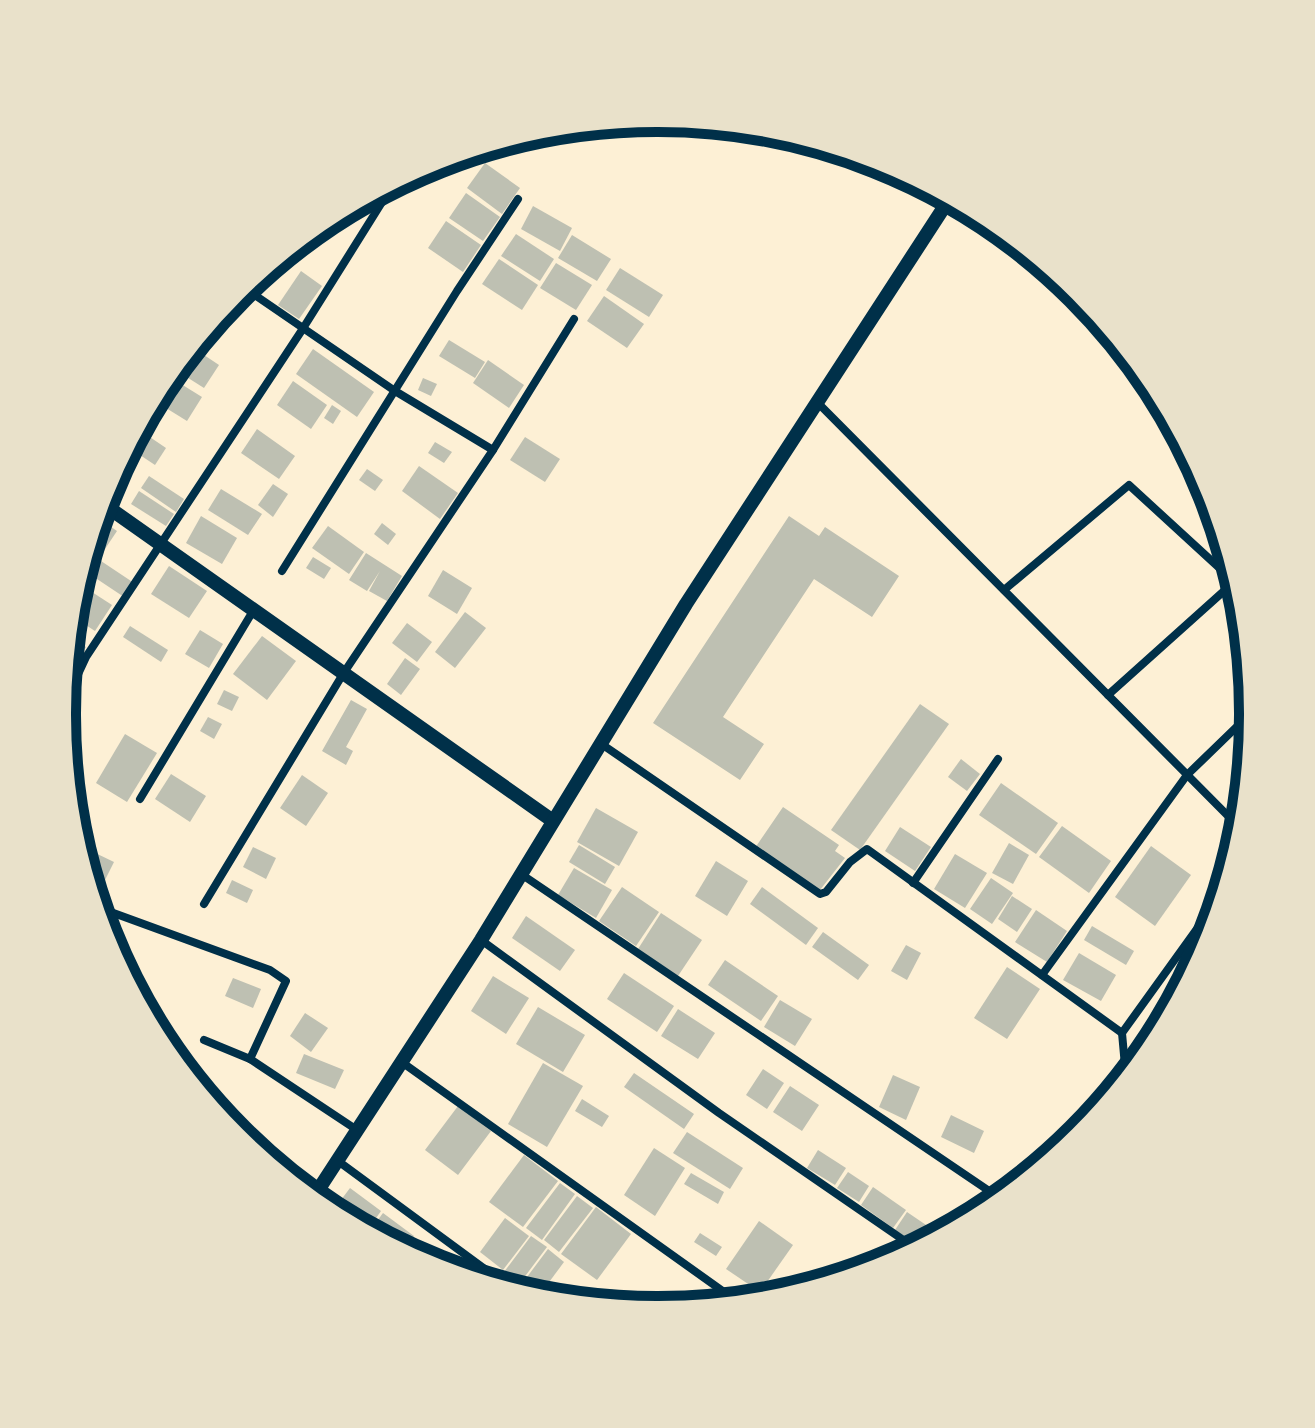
<svg xmlns="http://www.w3.org/2000/svg" width="1315" height="1428" font-family="Lora,serif">
	<style>
		.building { fill: #bec0b2 }
		.lines { fill: none; stroke-linecap: round; stroke-linejoin: round }
		.minor { stroke: #003049; stroke-width: 8 }
		.tertiary { stroke: #003049; stroke-width: 14 }
		.rim { fill: none; stroke: #003049; stroke-width: 10 }
	</style>
	<rect width="100%" height="100%" fill="#fdf0d5"/>
	<g class="building">
		<polygon points="485,163 520,188 502,214 467,188"/>
		<polygon points="466,193 500,217 483,241 449,218"/>
		<polygon points="533,206 572,228 560,251 521,229"/>
		<polygon points="446,221 481,245 463,272 428,248"/>
		<polygon points="516,234 554,259 540,281 501,256"/>
		<polygon points="572,235 611,259 597,281 558,258"/>
		<polygon points="499,259 538,285 522,310 482,284"/>
		<polygon points="556,263 592,285 576,310 540,288"/>
		<polygon points="620,268 663,295 649,317 606,290"/>
		<polygon points="301,271 322,286 299,319 278,305"/>
		<polygon points="604,296 644,324 627,348 587,321"/>
		<polygon points="449,340 485,362 475,378 439,356"/>
		<polygon points="192,347 219,365 204,388 174,369"/>
		<polygon points="313,349 374,392 357,417 296,374"/>
		<polygon points="488,360 524,385 509,408 473,383"/>
		<polygon points="423,378 437,384 431,396 418,390"/>
		<polygon points="293,381 327,405 311,429 277,405"/>
		<polygon points="181,384 202,397 187,421 166,408"/>
		<polygon points="332,405 341,411 333,424 324,418"/>
		<polygon points="138,429 166,448 155,465 128,447"/>
		<polygon points="257,429 295,456 279,479 241,453"/>
		<polygon points="525,437 560,459 545,482 510,460"/>
		<polygon points="435,442 452,452 444,463 428,453"/>
		<polygon points="419,466 458,493 440,519 402,491"/>
		<polygon points="367,469 383,480 375,491 359,480"/>
		<polygon points="149,476 184,499 176,512 141,488"/>
		<polygon points="273,484 288,494 273,517 258,505"/>
		<polygon points="221,489 262,514 248,535 208,510"/>
		<polygon points="139,491 174,514 166,526 131,504"/>
		<polygon points="201,516 237,538 222,564 186,543"/>
		<polygon points="789,516 819,536 825,527 899,576 872,617 814,579 723,717 764,744 740,780 653,723"/>
		<polygon points="98,518 117,531 99,558 88,551"/>
		<polygon points="382,523 396,534 388,545 374,534"/>
		<polygon points="328,526 364,552 349,574 312,548"/>
		<polygon points="366,553 402,576 387,601 369,591 380,571 367,591 349,580"/>
		<polygon points="313,557 331,568 324,579 306,568"/>
		<polygon points="101,561 134,583 124,597 91,575"/>
		<polygon points="169,566 207,591 189,618 151,594"/>
		<polygon points="443,570 472,588 457,614 428,596"/>
		<polygon points="78,583 112,605 95,631 72,616"/>
		<polygon points="465,612 486,628 455,668 435,652"/>
		<polygon points="407,623 432,642 417,662 392,643"/>
		<polygon points="130,626 168,650 161,662 123,637"/>
		<polygon points="200,630 223,644 209,668 185,654"/>
		<polygon points="262,636 296,661 267,700 233,674"/>
		<polygon points="70,637 86,647 76,662 68,657"/>
		<polygon points="405,658 420,669 401,695 387,684"/>
		<polygon points="224,690 239,697 232,711 217,704"/>
		<polygon points="351,700 367,709 346,747 353,751 346,765 322,751"/>
		<polygon points="920,704 949,724 860,850 831,830"/>
		<polygon points="208,717 222,724 214,739 200,731"/>
		<polygon points="125,734 157,753 127,802 96,783"/>
		<polygon points="961,759 980,774 967,791 948,777"/>
		<polygon points="171,774 206,796 190,822 155,799"/>
		<polygon points="302,775 328,793 306,826 280,808"/>
		<polygon points="1001,783 1058,823 1036,854 979,815"/>
		<polygon points="783,807 839,845 835,851 845,858 820,890 755,848"/>
		<polygon points="596,808 638,832 619,866 577,842"/>
		<polygon points="73,817 86,822 79,837 75,835"/>
		<polygon points="1062,826 1111,861 1089,893 1039,857"/>
		<polygon points="900,827 931,847 915,871 885,851"/>
		<polygon points="1009,843 1029,855 1013,884 992,873"/>
		<polygon points="579,845 615,867 605,884 569,862"/>
		<polygon points="1151,846 1191,875 1155,926 1115,897"/>
		<polygon points="253,847 276,858 266,879 243,867"/>
		<polygon points="87,849 114,862 105,880 86,871 82,858"/>
		<polygon points="955,854 987,873 965,908 934,889"/>
		<polygon points="716,861 748,881 727,916 695,896"/>
		<polygon points="574,868 612,890 596,918 558,895"/>
		<polygon points="991,878 1013,893 992,924 970,909"/>
		<polygon points="232,880 253,890 247,903 226,893"/>
		<polygon points="622,887 659,912 636,946 599,921"/>
		<polygon points="762,887 818,928 806,945 750,904"/>
		<polygon points="1012,896 1032,909 1017,932 998,919"/>
		<polygon points="1036,910 1067,931 1047,962 1015,942"/>
		<polygon points="661,913 702,940 678,976 638,949"/>
		<polygon points="526,916 575,950 560,971 512,938"/>
		<polygon points="1092,926 1134,951 1126,965 1084,940"/>
		<polygon points="823,932 869,965 858,980 812,947"/>
		<polygon points="906,945 921,953 907,980 891,971"/>
		<polygon points="1079,953 1116,975 1101,1001 1063,980"/>
		<polygon points="725,960 778,996 761,1021 708,985"/>
		<polygon points="1007,967 1040,989 1007,1039 974,1018"/>
		<polygon points="624,973 674,1006 657,1032 607,999"/>
		<polygon points="493,976 529,998 506,1034 471,1011"/>
		<polygon points="233,978 261,989 253,1008 225,996"/>
		<polygon points="780,1000 812,1019 795,1046 764,1027"/>
		<polygon points="538,1007 585,1035 563,1072 516,1044"/>
		<polygon points="678,1009 715,1033 698,1059 661,1036"/>
		<polygon points="305,1013 328,1028 311,1052 290,1036"/>
		<polygon points="304,1054 344,1070 335,1089 296,1073"/>
		<polygon points="543,1063 583,1086 547,1147 508,1124"/>
		<polygon points="763,1069 784,1083 767,1109 746,1095"/>
		<polygon points="634,1073 694,1114 684,1129 624,1087"/>
		<polygon points="893,1075 920,1087 906,1120 879,1107"/>
		<polygon points="790,1086 819,1105 802,1131 773,1112"/>
		<polygon points="201,1092 224,1101 219,1114"/>
		<polygon points="582,1099 609,1116 602,1127 575,1111"/>
		<polygon points="458,1106 491,1131 458,1175 425,1150"/>
		<polygon points="951,1115 984,1131 974,1153 941,1137"/>
		<polygon points="687,1132 743,1168 730,1189 673,1153"/>
		<polygon points="654,1148 685,1168 655,1216 624,1195"/>
		<polygon points="818,1150 846,1168 835,1185 807,1168"/>
		<polygon points="524,1155 558,1181 523,1227 489,1202"/>
		<polygon points="848,1172 869,1186 859,1202 837,1188"/>
		<polygon points="691,1173 724,1192 718,1204 684,1184"/>
		<polygon points="560,1183 575,1194 542,1240 526,1228"/>
		<polygon points="873,1187 906,1210 893,1228 861,1205"/>
		<polygon points="350,1188 381,1211 367,1231 332,1212"/>
		<polygon points="577,1196 593,1208 559,1252 544,1240"/>
		<polygon points="596,1207 631,1234 597,1280 561,1254"/>
		<polygon points="907,1212 929,1227 918,1245 895,1230"/>
		<polygon points="383,1213 414,1236 404,1250 369,1232"/>
		<polygon points="505,1218 529,1236 503,1270 480,1252"/>
		<polygon points="759,1221 793,1245 760,1292 726,1269"/>
		<polygon points="700,1233 722,1247 716,1256 694,1242"/>
		<polygon points="531,1236 547,1247 520,1283 504,1272"/>
		<polygon points="548,1249 564,1262 538,1297 521,1285"/>
		<polygon points="612,1289 633,1307 600,1304"/>
	</g>
	<g class="lines">
		<g class="minor">
			<polyline points="243,287 395,391 493,450"/>
			<polyline points="817,402 1242,830"/>
			<polyline points="282,571 457,291 518,199"/>
			<polyline points="1004,590 1129,485 1238,585"/>
			<polyline points="1108,695 1234,582"/>
			<polyline points="600,743 820,894 826,892 850,862 867,849 1122,1033"/>
			<polyline points="68,772 74,757 66,700 86,657 302,330 394,183"/>
			<polyline points="140,799 253,611"/>
			<polyline points="521,874 1001,1199"/>
			<polyline points="913,883 998,759"/>
			<polyline points="204,904 343,674 493,450 574,319"/>
			<polyline points="97,907 270,970 286,981 250,1059"/>
			<polyline points="481,940 719,1113 915,1248"/>
			<polyline points="1042,975 1187,775 1253,711"/>
			<polyline points="204,1040 250,1059 357,1130"/>
			<polyline points="403,1063 738,1302"/>
			<polyline points="1126,1077 1122,1033 1222,894"/>
			<polyline points="338,1161 512,1289"/>
		</g>
		<g class="tertiary">
			<polyline points="102,503 553,821"/>
			<polyline points="313,1198 481,940 686,604 950,198"/>
		</g>
	</g>
	<path d="M0 0H1315V1428H0ZM657 132H658A581 581 0 0 1 1239 713V715A581 581 0 0 1 658 1296H657A581 581 0 0 1 76 715V713A581 581 0 0 1 657 132Z" fill="#e9e1ca" fill-rule="evenodd"/>
	<path class="rim" d="M657 132H658A581 581 0 0 1 1239 713V715A581 581 0 0 1 658 1296H657A581 581 0 0 1 76 715V713A581 581 0 0 1 657 132Z"/>
</svg>
